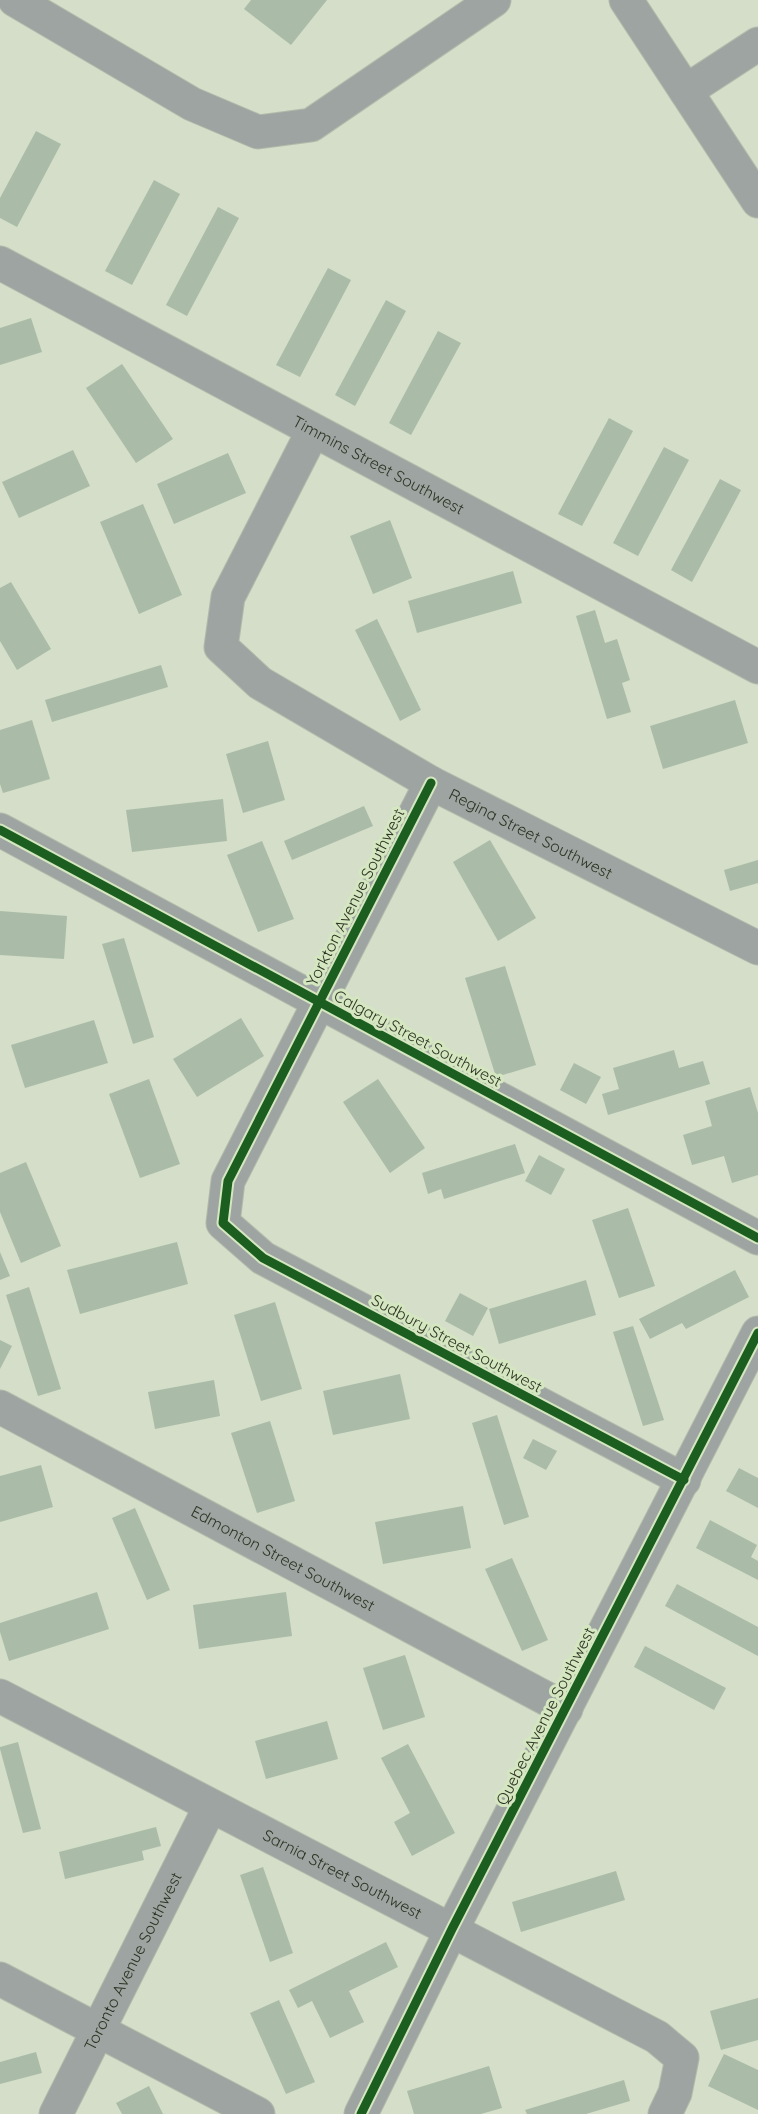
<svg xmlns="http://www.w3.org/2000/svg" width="758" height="2114" font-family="Quicksand,sans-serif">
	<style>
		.building { fill: #aabca7 }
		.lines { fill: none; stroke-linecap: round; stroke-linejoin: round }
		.minor-casing { stroke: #b3baaa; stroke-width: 35 }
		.minor { stroke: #9ea4a1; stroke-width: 33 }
		.cycleway-casing { stroke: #d5e7c0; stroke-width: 13 }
		.cycleway { stroke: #1b5e20; stroke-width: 9 }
		.labels { text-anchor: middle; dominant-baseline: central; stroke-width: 6; stroke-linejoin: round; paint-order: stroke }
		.street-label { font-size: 16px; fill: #2d3424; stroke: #d5e7c0 }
	</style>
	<rect width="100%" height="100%" fill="#d4dec9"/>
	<g class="building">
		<polygon points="251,0 327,0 291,45 244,9"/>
		<polygon points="36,131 61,144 17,227 0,218 0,198"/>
		<polygon points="154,180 180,194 132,285 105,271"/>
		<polygon points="218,207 239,218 187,316 166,305"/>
		<polygon points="328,268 351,280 300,377 276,365"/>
		<polygon points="386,300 406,311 355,406 335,395"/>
		<polygon points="31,318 42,352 0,365 0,328"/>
		<polygon points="438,331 461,343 411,435 389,423"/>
		<polygon points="122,364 173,439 136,463 86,388"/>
		<polygon points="609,418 633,431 582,526 558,514"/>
		<polygon points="664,447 689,460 638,556 613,543"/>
		<polygon points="73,450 90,486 19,518 2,482"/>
		<polygon points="228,453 246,493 174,524 157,484"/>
		<polygon points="720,479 741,490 692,582 671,570"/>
		<polygon points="143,504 182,595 139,614 100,522"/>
		<polygon points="390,520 412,578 373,594 350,536"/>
		<polygon points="513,571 522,603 417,633 408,601"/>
		<polygon points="11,582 51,649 17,670 0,641 0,588"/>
		<polygon points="595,610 605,643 617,639 630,680 622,683 631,712 607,719 576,616"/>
		<polygon points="377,619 421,710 400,721 355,630"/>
		<polygon points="161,665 168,687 52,722 45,700"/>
		<polygon points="735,700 748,743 663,769 650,726"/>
		<polygon points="32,720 50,779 3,793 0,784 0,730"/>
		<polygon points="268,741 285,800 243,813 226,754"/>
		<polygon points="223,799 227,841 132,852 126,810"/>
		<polygon points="364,806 373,826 292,860 284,841"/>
		<polygon points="490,840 536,918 498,941 453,862"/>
		<polygon points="262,841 294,919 258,932 227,855"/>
		<polygon points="758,860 758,883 730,891 724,870"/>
		<polygon points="0,911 67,916 64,959 0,955"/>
		<polygon points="124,938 154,1037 133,1044 102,944"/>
		<polygon points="505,966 536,1065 496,1077 465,978"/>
		<polygon points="241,1018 264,1056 197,1097 173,1059"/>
		<polygon points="94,1020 108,1063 25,1088 11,1045"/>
		<polygon points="674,1050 679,1068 703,1061 710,1084 608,1115 602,1094 619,1089 613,1068"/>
		<polygon points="574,1063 601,1077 586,1104 560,1090"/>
		<polygon points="149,1079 180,1164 140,1178 109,1094"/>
		<polygon points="378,1079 425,1148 390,1173 343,1102"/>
		<polygon points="750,1087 758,1113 758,1175 732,1183 724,1156 692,1165 683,1135 712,1126 705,1101"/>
		<polygon points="515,1144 525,1173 444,1199 441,1189 428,1194 422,1173"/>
		<polygon points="539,1155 565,1169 551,1195 525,1181"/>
		<polygon points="26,1162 61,1246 21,1263 0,1212 0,1173"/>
		<polygon points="628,1208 655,1286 619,1298 592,1220"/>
		<polygon points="177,1242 188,1284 80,1314 67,1270"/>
		<polygon points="0,1252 10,1276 0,1280"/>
		<polygon points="735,1270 749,1297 686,1329 682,1323 650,1339 639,1319"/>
		<polygon points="586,1280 596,1315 499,1344 489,1309"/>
		<polygon points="29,1287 61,1389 38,1396 6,1295"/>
		<polygon points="460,1293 488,1308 473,1336 445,1321"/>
		<polygon points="275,1302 302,1389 261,1401 234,1315"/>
		<polygon points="633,1326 664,1420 643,1426 613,1332"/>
		<polygon points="0,1340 12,1346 0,1369"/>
		<polygon points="400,1374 410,1419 333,1435 323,1391"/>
		<polygon points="214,1380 220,1416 155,1429 148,1392"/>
		<polygon points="497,1415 529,1517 504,1525 472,1423"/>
		<polygon points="270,1421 295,1501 257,1513 231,1433"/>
		<polygon points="533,1439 557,1451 546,1470 523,1458"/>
		<polygon points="41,1465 53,1507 0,1522 0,1476"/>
		<polygon points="739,1468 758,1478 758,1508 726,1491"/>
		<polygon points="463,1506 471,1548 383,1564 375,1522"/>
		<polygon points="135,1508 170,1590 147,1600 112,1518"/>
		<polygon points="710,1520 757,1545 751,1557 758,1561 758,1580 696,1548"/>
		<polygon points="512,1558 548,1640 522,1651 485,1569"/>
		<polygon points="677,1584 758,1627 758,1656 665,1606"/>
		<polygon points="97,1592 109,1629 9,1661 0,1632 0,1623"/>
		<polygon points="286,1592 292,1636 199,1649 193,1605"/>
		<polygon points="645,1646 726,1688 714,1710 634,1667"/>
		<polygon points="405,1655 425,1717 383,1730 363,1668"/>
		<polygon points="327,1721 338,1759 266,1779 255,1741"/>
		<polygon points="18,1742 41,1829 23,1833 0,1749 0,1747"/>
		<polygon points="408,1744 455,1833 412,1856 394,1822 410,1813 381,1758"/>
		<polygon points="156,1827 161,1846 142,1851 144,1860 65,1879 59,1852"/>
		<polygon points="263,1867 293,1953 270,1962 240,1875"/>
		<polygon points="616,1871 625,1900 521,1932 512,1902"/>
		<polygon points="386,1942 398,1967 349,1991 364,2022 330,2038 312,2001 298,2008 289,1990"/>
		<polygon points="758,1998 758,2040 721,2050 710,2011"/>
		<polygon points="279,2000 315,2082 286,2094 250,2013"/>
		<polygon points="36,2052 42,2073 0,2084 0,2062"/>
		<polygon points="724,2054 758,2070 758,2110 708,2086"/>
		<polygon points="489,2066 502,2108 481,2114 414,2114 407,2091"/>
		<polygon points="624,2080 630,2101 586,2114 527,2114 525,2110"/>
		<polygon points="149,2086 163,2114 122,2114 116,2103"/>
	</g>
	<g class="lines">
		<defs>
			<g id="minor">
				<polyline points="15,0 192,104 258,132 311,125 494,0"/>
				<polyline points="626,0 758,201"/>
				<polyline points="686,91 758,44"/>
				<path id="s1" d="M0,263L758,667"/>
				<path id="s2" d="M313,431L228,597L221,647L260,683L431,783L758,948"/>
				<polyline points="431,783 228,1181 223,1223 263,1258 684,1480"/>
				<polyline points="0,830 758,1238"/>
				<path id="s3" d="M0,1407L566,1709"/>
				<path id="s4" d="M0,1696C218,1811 439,1922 657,2037L682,2058L675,2093L665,2114"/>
				<polyline points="0,1979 258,2114"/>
				<path id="s5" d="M56,2114L210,1807"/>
				<polyline points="361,2114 452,1929 758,1333"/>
			</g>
		</defs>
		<use href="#minor" class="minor-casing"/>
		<use href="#minor" class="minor"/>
		<defs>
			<g id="cycleway">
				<polyline points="431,783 228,1181 223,1223 263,1258 684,1480"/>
				<polyline points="0,830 758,1238"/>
				<polyline points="361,2114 452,1929 758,1333"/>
			</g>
		</defs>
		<use href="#cycleway" class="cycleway-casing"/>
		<use href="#cycleway" class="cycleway"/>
	</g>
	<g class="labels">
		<g class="street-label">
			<text stroke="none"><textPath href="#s1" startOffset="429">Timmins Street Southwest</textPath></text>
			<text stroke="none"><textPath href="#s2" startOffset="600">Regina Street Southwest</textPath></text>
			<text transform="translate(355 897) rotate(-63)">Yorkton Avenue Southwest</text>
			<text transform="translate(418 1038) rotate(28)">Calgary Street Southwest</text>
			<text transform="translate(457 1343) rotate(28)">Sudbury Street Southwest</text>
			<text stroke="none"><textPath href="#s3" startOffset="321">Edmonton Street Southwest</textPath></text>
			<text transform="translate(545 1716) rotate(-63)">Quebec Avenue Southwest</text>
			<text stroke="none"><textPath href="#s4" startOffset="386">Sarnia Street Southwest</textPath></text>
			<text stroke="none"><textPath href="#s5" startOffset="171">Toronto Avenue Southwest</textPath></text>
		</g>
	</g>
</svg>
